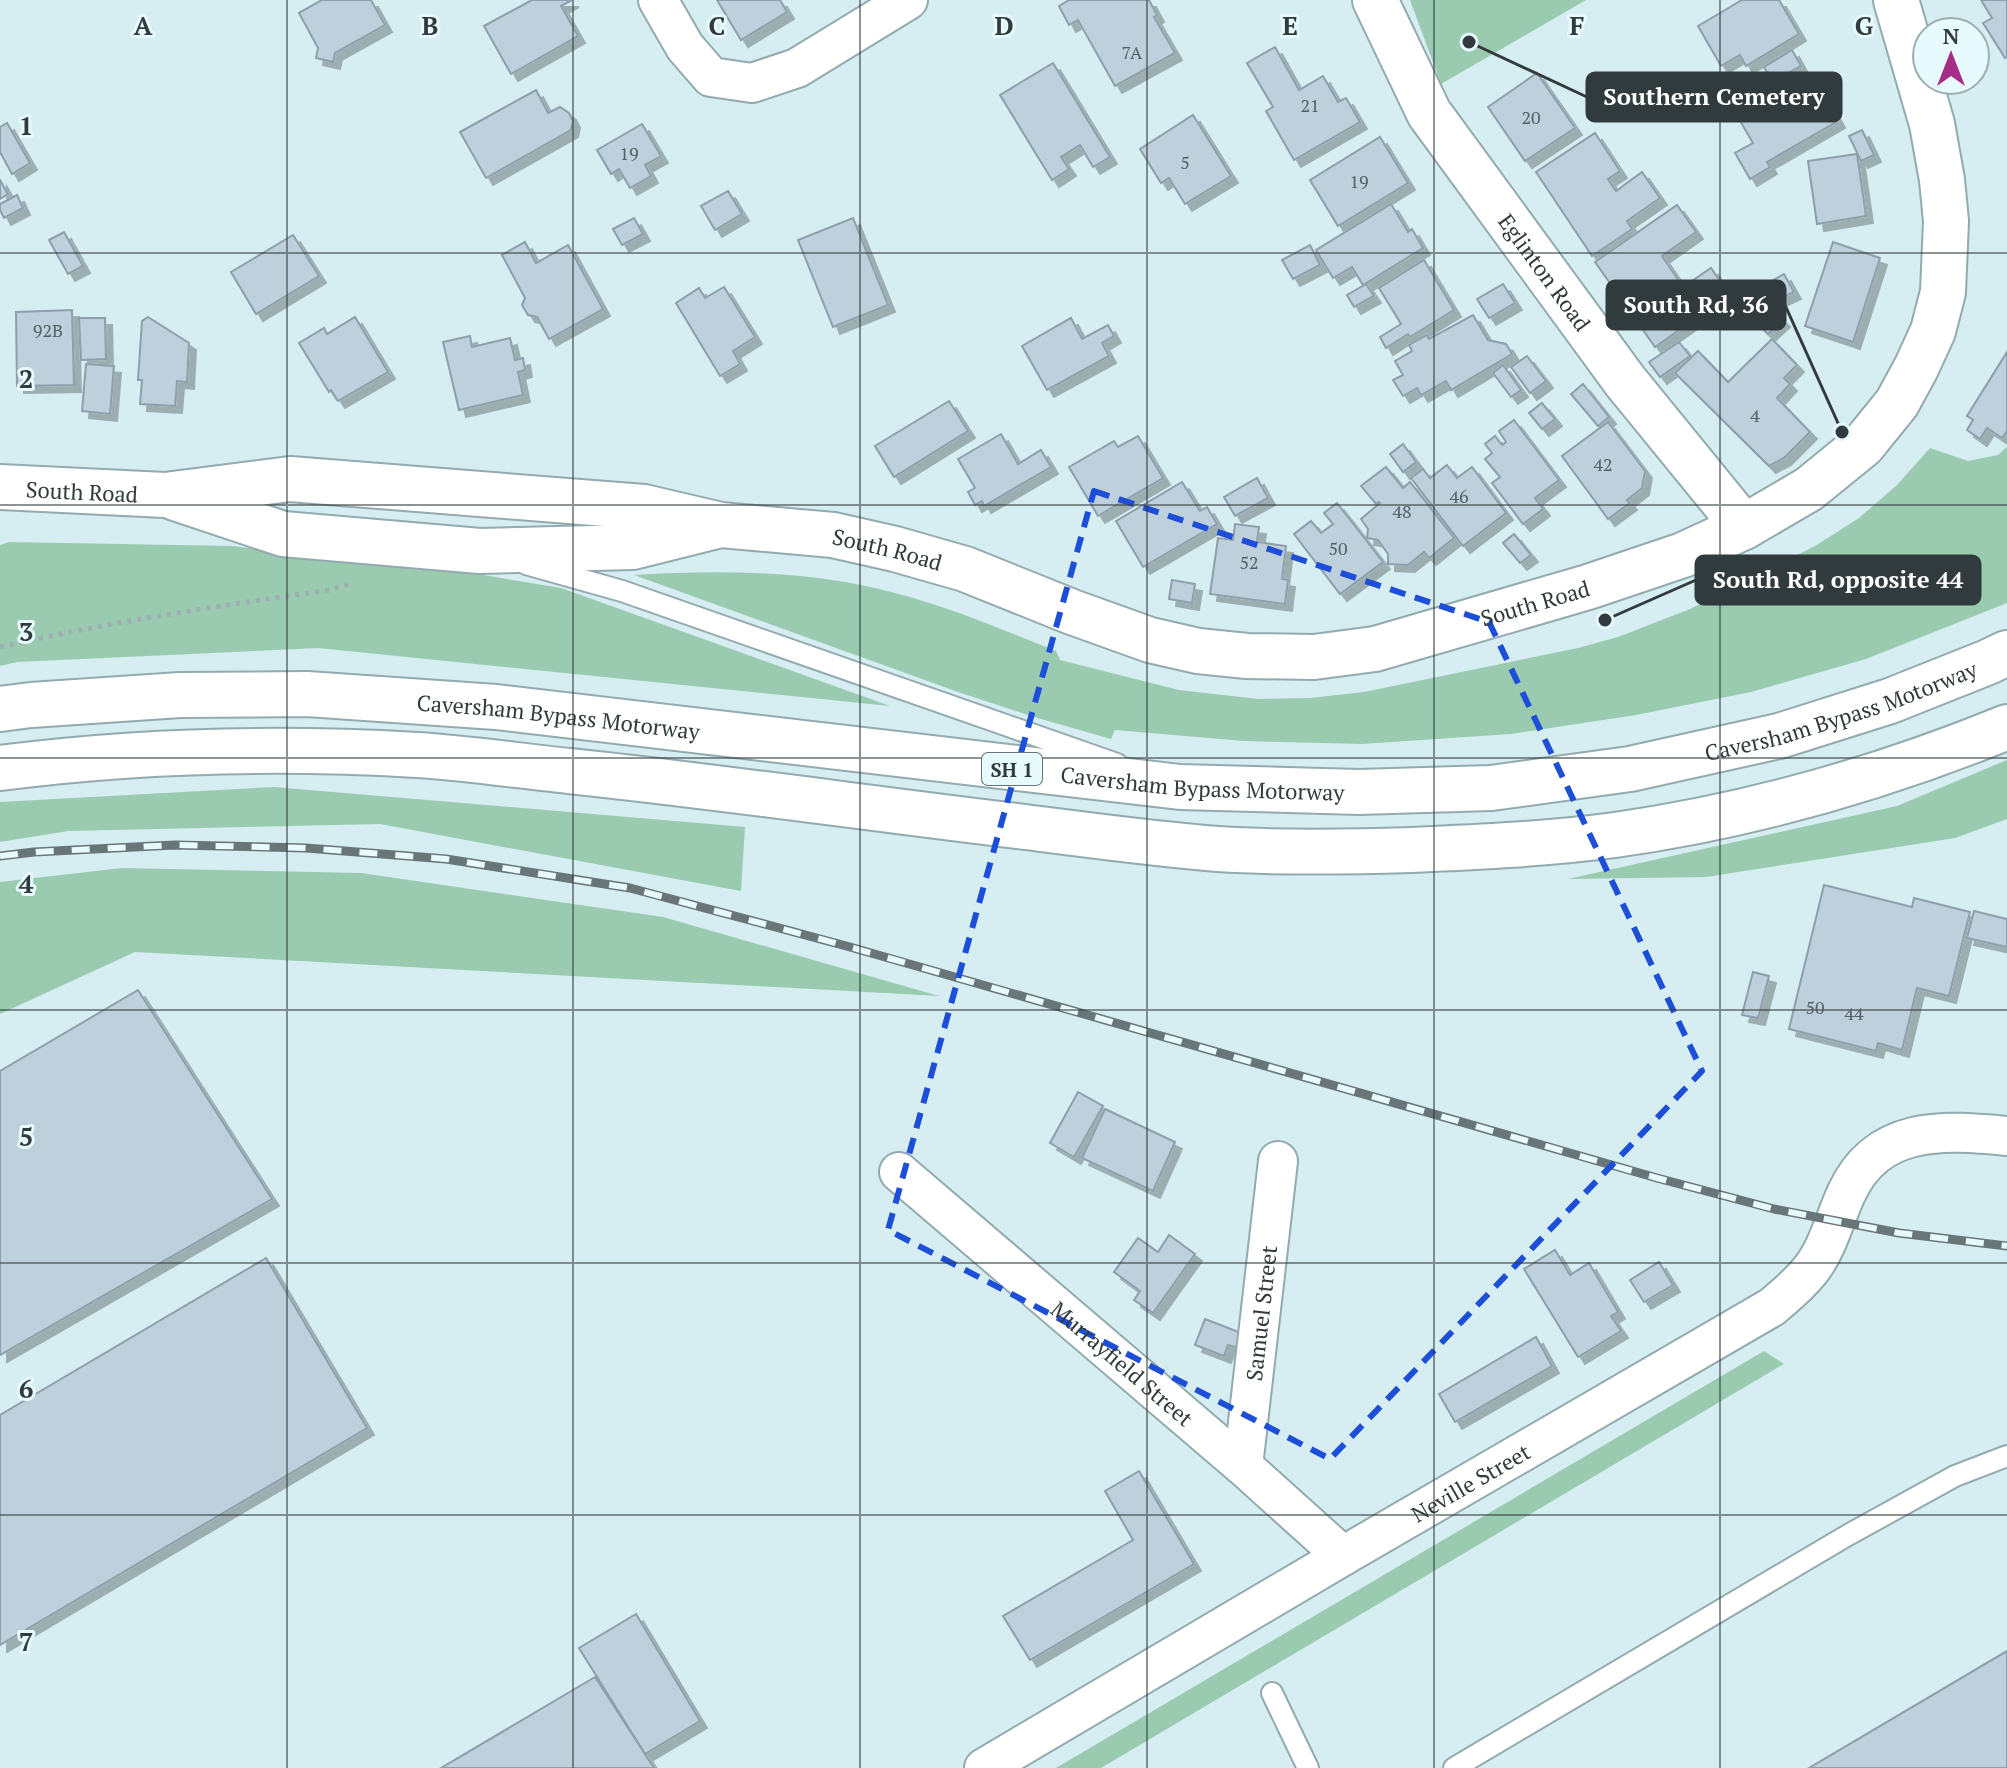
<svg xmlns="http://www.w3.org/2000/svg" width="2007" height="1768" font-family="'PT Serif',serif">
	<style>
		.green { fill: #9acbb0 }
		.building { fill: #bed0dc; stroke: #8d9faa; stroke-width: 2; filter: url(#shadow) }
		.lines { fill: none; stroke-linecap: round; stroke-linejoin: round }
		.lane-casing { stroke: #93aaae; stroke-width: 24 }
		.street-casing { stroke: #93aaae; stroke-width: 42 }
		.secondary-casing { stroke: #93aaae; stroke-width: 48 }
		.highway-casing { stroke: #93aaae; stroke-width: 48 }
		.path { stroke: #9cafb3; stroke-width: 5; stroke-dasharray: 4 6; stroke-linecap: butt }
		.lane { stroke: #fff; stroke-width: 20 }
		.street { stroke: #fff; stroke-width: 38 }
		.secondary { stroke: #fff; stroke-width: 44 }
		.highway { stroke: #fff; stroke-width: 44 }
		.rail-casing { stroke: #697679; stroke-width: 9 }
		.rail { stroke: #e7fafe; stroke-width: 6; stroke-dasharray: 18; stroke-linecap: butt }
		.marked { fill: none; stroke: #1d4ed8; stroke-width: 6; stroke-dasharray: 16 10; stroke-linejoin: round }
		.grid { fill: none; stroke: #313a3c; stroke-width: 2; stroke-opacity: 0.55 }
		.labels { text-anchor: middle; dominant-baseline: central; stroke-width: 6; stroke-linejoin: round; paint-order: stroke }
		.number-label { font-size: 18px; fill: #546064 }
		.shield { fill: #e7fafe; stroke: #687476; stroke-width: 2 }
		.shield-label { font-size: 20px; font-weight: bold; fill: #313a3c }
		.street-label { font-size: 22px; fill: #313a3c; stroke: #e7fafe }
		.grid-label { font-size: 26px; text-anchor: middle; font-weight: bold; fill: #313a3c; stroke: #e7fafe; stroke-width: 6; stroke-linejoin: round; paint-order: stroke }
		.leader { fill: none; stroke: #313a3c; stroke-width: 3 }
		.callout-dot { fill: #313a3c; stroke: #e7fafe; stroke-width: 3 }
		.callout { fill: #313a3c; stroke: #313a3c; stroke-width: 3 }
		.callout-label { font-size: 24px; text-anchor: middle; font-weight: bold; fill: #fff }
	</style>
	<defs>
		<filter id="shadow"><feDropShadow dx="7" dy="7" stdDeviation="0" flood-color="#0004"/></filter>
	</defs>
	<rect width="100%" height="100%" fill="#d6edf2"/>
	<g class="green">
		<polygon points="1410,0 1586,0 1441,84"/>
		<path d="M2007,447V603L1866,659L1751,692L1636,715L1511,734L1362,744L1244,741L1115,730L1111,739L1034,717L958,692L634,575C722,570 809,570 895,593C950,607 1003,630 1056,651L1060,660L1179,690L1258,699L1310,698L1364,692L1578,648L1618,637L1690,609L1815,546L1859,518L1897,485L1930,448L1968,461L1998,455Z"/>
		<polygon points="9,542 232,546 471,573 561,588 890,706 318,648 17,662 0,666 0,545"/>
		<polygon points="2007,760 2007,819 1955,838 1706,877 1568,879 1897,806"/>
		<polygon points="274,787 745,827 741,891 380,824 68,831 0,842 0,802"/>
		<polygon points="122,868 361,873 663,917 939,996 135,952 0,1014 0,882"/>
		<polygon points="1764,1351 1784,1364 1101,1768 1056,1768"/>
	</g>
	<g class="building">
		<polygon points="322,0 371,0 385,25 335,53 333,62 316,58 318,48 299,13"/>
		<polygon points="532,0 572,0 561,6 578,36 511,74 484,26"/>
		<polygon points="717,0 780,0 787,12 741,40"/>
		<polygon points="1069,0 1149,0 1157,15 1154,17 1175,53 1115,86 1078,20 1069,25 1059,6"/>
		<polygon points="1742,0 1779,0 1799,34 1746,66 1740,55 1721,66 1698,26"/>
		<polygon points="1981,0 2007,0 2007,57 2005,58 1983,23 1992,18"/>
		<polygon points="1275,47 1299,90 1323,76 1338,102 1346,98 1360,122 1294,160 1266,111 1273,107 1247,63"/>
		<polygon points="1792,50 1801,66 1772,82 1764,67"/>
		<polygon points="1053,63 1110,157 1093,167 1080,145 1061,157 1069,169 1052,180 1000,95"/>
		<polygon points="1537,73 1575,128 1525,161 1488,107"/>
		<polygon points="1813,77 1838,121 1767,162 1770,167 1750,179 1735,153 1753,143 1739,119"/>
		<polygon points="536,90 548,113 560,107 569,113 573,121 571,130 486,178 460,132"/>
		<polygon points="1193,115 1231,176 1185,204 1169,178 1161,183 1140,149"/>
		<polygon points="7,123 30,163 12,174 0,152 0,127"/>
		<polygon points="642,124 661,156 645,165 651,176 630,188 619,169 611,174 597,150"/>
		<polygon points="1862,130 1874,155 1861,161 1849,136"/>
		<polygon points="1595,133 1620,171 1608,179 1616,191 1642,172 1660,198 1627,221 1632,229 1592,256 1536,172"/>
		<polygon points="1380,137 1408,183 1338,226 1310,180"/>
		<polygon points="1857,154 1866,216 1817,224 1808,161"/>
		<polygon points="0,180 8,194 0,199"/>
		<polygon points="728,191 742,214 715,230 701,206"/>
		<polygon points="17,195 23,208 4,218 0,210 0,204"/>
		<polygon points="1391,204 1408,232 1412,229 1423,248 1363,285 1352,267 1333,278 1316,250"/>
		<polygon points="1677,205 1696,232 1662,256 1683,287 1711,268 1724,287 1690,310 1696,318 1655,347 1595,262"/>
		<polygon points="634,218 643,234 622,245 613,229"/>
		<polygon points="853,218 888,305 833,327 798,240"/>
		<polygon points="64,232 83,266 68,274 49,240"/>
		<polygon points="293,235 319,276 256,314 231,272"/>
		<polygon points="525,242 536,263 568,245 603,309 549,339 537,317 528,315 522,305 525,298 502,255"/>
		<polygon points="1833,242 1880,258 1853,342 1805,326"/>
		<polygon points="1310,245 1320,265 1293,279 1282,260"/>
		<polygon points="1424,260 1454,310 1410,337 1408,334 1386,348 1380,337 1401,324 1379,288"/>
		<polygon points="1784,274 1794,292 1779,299 1770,282"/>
		<polygon points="1366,284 1374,296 1354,307 1347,295"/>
		<polygon points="1503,284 1515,303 1489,318 1477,299"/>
		<polygon points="724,287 755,337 733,351 740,364 720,376 676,303 699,288 705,298"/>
		<polygon points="1772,309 1783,320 1768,334 1757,323"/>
		<polygon points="72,310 74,385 17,386 16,312"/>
		<polygon points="1473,315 1488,340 1506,344 1512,354 1451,390 1446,381 1421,395 1417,388 1403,396 1393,380 1403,375 1395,361 1412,351 1409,345 1427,335 1429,339"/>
		<polygon points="148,317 189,343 187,382 177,381 175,406 140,404 142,380 138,380 142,321"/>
		<polygon points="355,317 388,372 338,401 331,390 329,392 299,343 324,328 327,334"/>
		<polygon points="79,318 105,318 106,359 81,360"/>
		<polygon points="1071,318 1082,339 1108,325 1114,336 1102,343 1109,356 1047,390 1022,346"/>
		<polygon points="470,336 472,347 510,338 515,360 523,358 525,370 518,372 523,395 459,410 443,342"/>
		<polygon points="1772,339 1797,365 1784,378 1790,384 1777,398 1810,432 1784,458 1769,466 1675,373 1698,351 1728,382"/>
		<polygon points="1679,342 1690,356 1660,377 1649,362"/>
		<polygon points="2007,352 2007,431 2002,438 1987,428 1980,439 1967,430 1973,420 1967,416"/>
		<polygon points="1527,356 1546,381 1530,393 1511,367"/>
		<polygon points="86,364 114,366 110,414 82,411"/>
		<polygon points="1503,365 1521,390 1511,397 1493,373"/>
		<polygon points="1583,384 1609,417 1598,426 1571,394"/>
		<polygon points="949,401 968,431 894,477 875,446"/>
		<polygon points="1542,403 1555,419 1542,429 1529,413"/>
		<polygon points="1514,420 1559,480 1535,498 1543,509 1523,524 1492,483 1500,477 1485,459 1492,453 1485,444 1495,436 1502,445 1506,442 1499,431"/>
		<polygon points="1608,422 1645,471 1642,488 1627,500 1630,503 1608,519 1562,456"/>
		<polygon points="1001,434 1018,464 1041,450 1051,467 984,506 982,501 975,505 968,492 975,488 958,459"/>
		<polygon points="1138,436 1163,478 1098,516 1069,467 1114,441 1118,447"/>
		<polygon points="1403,444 1416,462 1403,472 1390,454"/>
		<polygon points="1447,465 1457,478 1472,467 1506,513 1463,546 1411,478 1423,469 1430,478"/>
		<polygon points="1386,467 1403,488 1410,482 1454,538 1429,558 1424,552 1408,565 1388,564 1388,554 1378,540 1367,538 1368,529 1361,519 1380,503 1379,502 1376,504 1361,486"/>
		<polygon points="1257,478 1268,498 1235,516 1224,497"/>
		<polygon points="1182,482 1200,511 1207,507 1217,524 1143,567 1116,521"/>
		<polygon points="1337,503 1383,562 1340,594 1294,534 1311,521 1321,533 1333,524 1324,513"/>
		<polygon points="1235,524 1259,527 1257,542 1286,546 1282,579 1288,580 1285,604 1210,594 1218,538 1233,540"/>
		<polygon points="1514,534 1531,555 1520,563 1503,543"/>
		<polygon points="1172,580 1195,584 1192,603 1169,599"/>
		<polygon points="1824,885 1912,907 1914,898 1970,912 1949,996 1917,988 1902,1050 1878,1043 1876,1051 1789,1029"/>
		<polygon points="1974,911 2007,919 2007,947 1967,938"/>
		<polygon points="1753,972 1769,976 1758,1018 1742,1015"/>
		<polygon points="138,990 272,1199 0,1355 0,1071"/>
		<polygon points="1078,1092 1103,1106 1074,1157 1050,1143"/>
		<polygon points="1105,1109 1175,1142 1153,1191 1082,1158"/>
		<polygon points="1169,1235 1195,1254 1153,1313 1134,1300 1140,1291 1114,1272 1138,1238 1158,1252"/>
		<polygon points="1555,1250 1570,1275 1589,1263 1618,1312 1611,1316 1621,1331 1578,1357 1524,1269"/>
		<polygon points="266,1258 367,1428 0,1645 0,1415"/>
		<polygon points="1659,1262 1673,1285 1644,1302 1630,1280"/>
		<polygon points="1205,1319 1244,1334 1238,1348 1228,1345 1224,1356 1195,1345"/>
		<polygon points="1536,1337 1552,1366 1455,1422 1439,1394"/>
		<polygon points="1139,1471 1194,1564 1030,1660 1003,1616 1133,1540 1105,1491"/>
		<polygon points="636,1614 700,1721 645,1754 579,1648"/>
		<polygon points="2007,1651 2007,1768 1809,1768"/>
		<polygon points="595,1677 654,1768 441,1768"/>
	</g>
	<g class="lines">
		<defs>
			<g id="lane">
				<polyline points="526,564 622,591 1117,764"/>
				<polyline points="1272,1693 1308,1768"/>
				<polyline points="1454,1768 1848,1535 1955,1476 2007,1456"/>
			</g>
			<g id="street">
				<polyline points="658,0 685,47 711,77 752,83 797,68 908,0"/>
				<path id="s1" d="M899,1172L1243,1466L1343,1556"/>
				<path id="s2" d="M1243,1466L1278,1161"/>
				<path id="s3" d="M984,1768L1343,1556L1772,1307C1786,1295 1801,1283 1812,1268C1828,1247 1835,1218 1846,1194C1877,1125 1943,1130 2007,1136"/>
			</g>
			<g id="secondary">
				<path id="s4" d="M1375,0L1429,113L1625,381L1744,527"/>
				<path id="s5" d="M0,487L165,495L290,479L644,507L721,525L833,535L895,549L965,569L1072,612L1150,640L1198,651L1247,656L1314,657L1375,649L1588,587L1683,555L1744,527L1809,489L1863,445L1897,403L1916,368L1933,331L1943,292L1946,221L1942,180L1932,124L1896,0"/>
				<polyline points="175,498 283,534 480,551 633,547 713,527"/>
			</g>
			<g id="highway">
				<path id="s6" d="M0,709L31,705L180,695L307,694L496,707L1180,787L1359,792L1491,788L1630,769L1779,736L1890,701L1988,662L2007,653"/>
				<path d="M0,768C139,750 278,747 417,755C468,758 519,766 569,771C722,787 873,809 1025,827C1089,835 1153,844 1218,849C1282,853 1347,852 1411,850C1479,847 1547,844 1615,835C1749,816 1882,778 2007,727"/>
			</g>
		</defs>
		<use href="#lane" class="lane-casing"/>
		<use href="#street" class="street-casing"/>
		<use href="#secondary" class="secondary-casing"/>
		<use href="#highway" class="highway-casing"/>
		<path class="path" d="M0,647C109,622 218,606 329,590L346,585L352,580"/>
		<use href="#lane" class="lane"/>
		<use href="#street" class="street"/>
		<use href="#secondary" class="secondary"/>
		<use href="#highway" class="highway"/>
		<defs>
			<polyline id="rail" points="0,856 34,852 175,845 306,848 446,859 630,888 850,947 1657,1178 1774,1209 1899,1233 2007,1246"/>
		</defs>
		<use href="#rail" class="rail-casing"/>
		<use href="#rail" class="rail"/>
	</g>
	<path class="marked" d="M1094,491L1489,622L1702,1071L1330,1459L888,1230Z"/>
	<path class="grid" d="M287,0V1768M573,0V1768M860,0V1768M1147,0V1768M1434,0V1768M1720,0V1768M0,253H2007M0,505H2007M0,758H2007M0,1010H2007M0,1263H2007M0,1515H2007"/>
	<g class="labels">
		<g class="number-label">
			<text x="1132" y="52">7A</text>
			<text x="1310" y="105">21</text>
			<text x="1531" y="117">20</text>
			<text x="629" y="153">19</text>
			<text x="1185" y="162">5</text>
			<text x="1359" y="181">19</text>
			<text x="48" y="330">92B</text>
			<text x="1755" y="415">4</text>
			<text x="1603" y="464">42</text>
			<text x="1459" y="496">46</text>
			<text x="1402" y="511">48</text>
			<text x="1338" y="548">50</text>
			<text x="1249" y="562">52</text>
			<text x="1815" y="1007">50</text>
			<text x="1854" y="1013">44</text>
		</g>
		<rect class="shield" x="982" y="753" width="60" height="32" rx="6"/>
		<g class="shield-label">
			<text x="1012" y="769">SH 1</text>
		</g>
		<g class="street-label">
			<text stroke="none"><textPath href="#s4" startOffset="322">Eglinton Road</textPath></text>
			<text stroke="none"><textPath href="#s5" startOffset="82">South Road</textPath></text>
			<text stroke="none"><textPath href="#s5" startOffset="894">South Road</textPath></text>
			<text stroke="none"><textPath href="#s5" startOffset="1566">South Road</textPath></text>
			<text stroke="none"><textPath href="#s6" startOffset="1856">Caversham Bypass Motorway</textPath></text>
			<text stroke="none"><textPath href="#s6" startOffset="560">Caversham Bypass Motorway</textPath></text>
			<text stroke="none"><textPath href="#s6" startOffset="1208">Caversham Bypass Motorway</textPath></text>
			<text stroke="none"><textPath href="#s2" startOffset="154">Samuel Street</textPath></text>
			<text stroke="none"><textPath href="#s1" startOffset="294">Murrayfield Street</textPath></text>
			<text stroke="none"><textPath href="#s3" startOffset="564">Neville Street</textPath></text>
		</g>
	</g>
	<g class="grid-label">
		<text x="143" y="35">A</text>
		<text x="430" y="35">B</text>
		<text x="717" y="35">C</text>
		<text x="1004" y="35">D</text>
		<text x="1290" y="35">E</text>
		<text x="1577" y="35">F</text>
		<text x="1864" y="35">G</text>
		<text x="26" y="135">1</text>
		<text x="26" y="388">2</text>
		<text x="26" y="641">3</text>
		<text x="26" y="893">4</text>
		<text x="26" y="1146">5</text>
		<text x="26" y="1398">6</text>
		<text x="26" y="1651">7</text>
	</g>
	<path class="leader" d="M1469 42L1587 97M1842 432L1785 305M1605 620L1696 580"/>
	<g class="callout-dot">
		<circle cx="1469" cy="42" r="8"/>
		<circle cx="1842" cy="432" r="8"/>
		<circle cx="1605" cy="620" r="8"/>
	</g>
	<g class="callout">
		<rect x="1587" y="73" width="254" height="48" rx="8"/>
		<rect x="1607" y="281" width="178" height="48" rx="8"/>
		<rect x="1696" y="556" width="284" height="48" rx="8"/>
	</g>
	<g class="callout-label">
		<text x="1714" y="105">Southern Cemetery</text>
		<text x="1696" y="313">South Rd, 36</text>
		<text x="1838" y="588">South Rd, opposite 44</text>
	</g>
	<g transform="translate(1951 56)"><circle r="38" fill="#e7fafe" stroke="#9eadb0" stroke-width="2"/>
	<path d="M0-6L14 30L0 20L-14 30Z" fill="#a42e88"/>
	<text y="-12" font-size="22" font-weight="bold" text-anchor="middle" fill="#313a3c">N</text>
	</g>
</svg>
